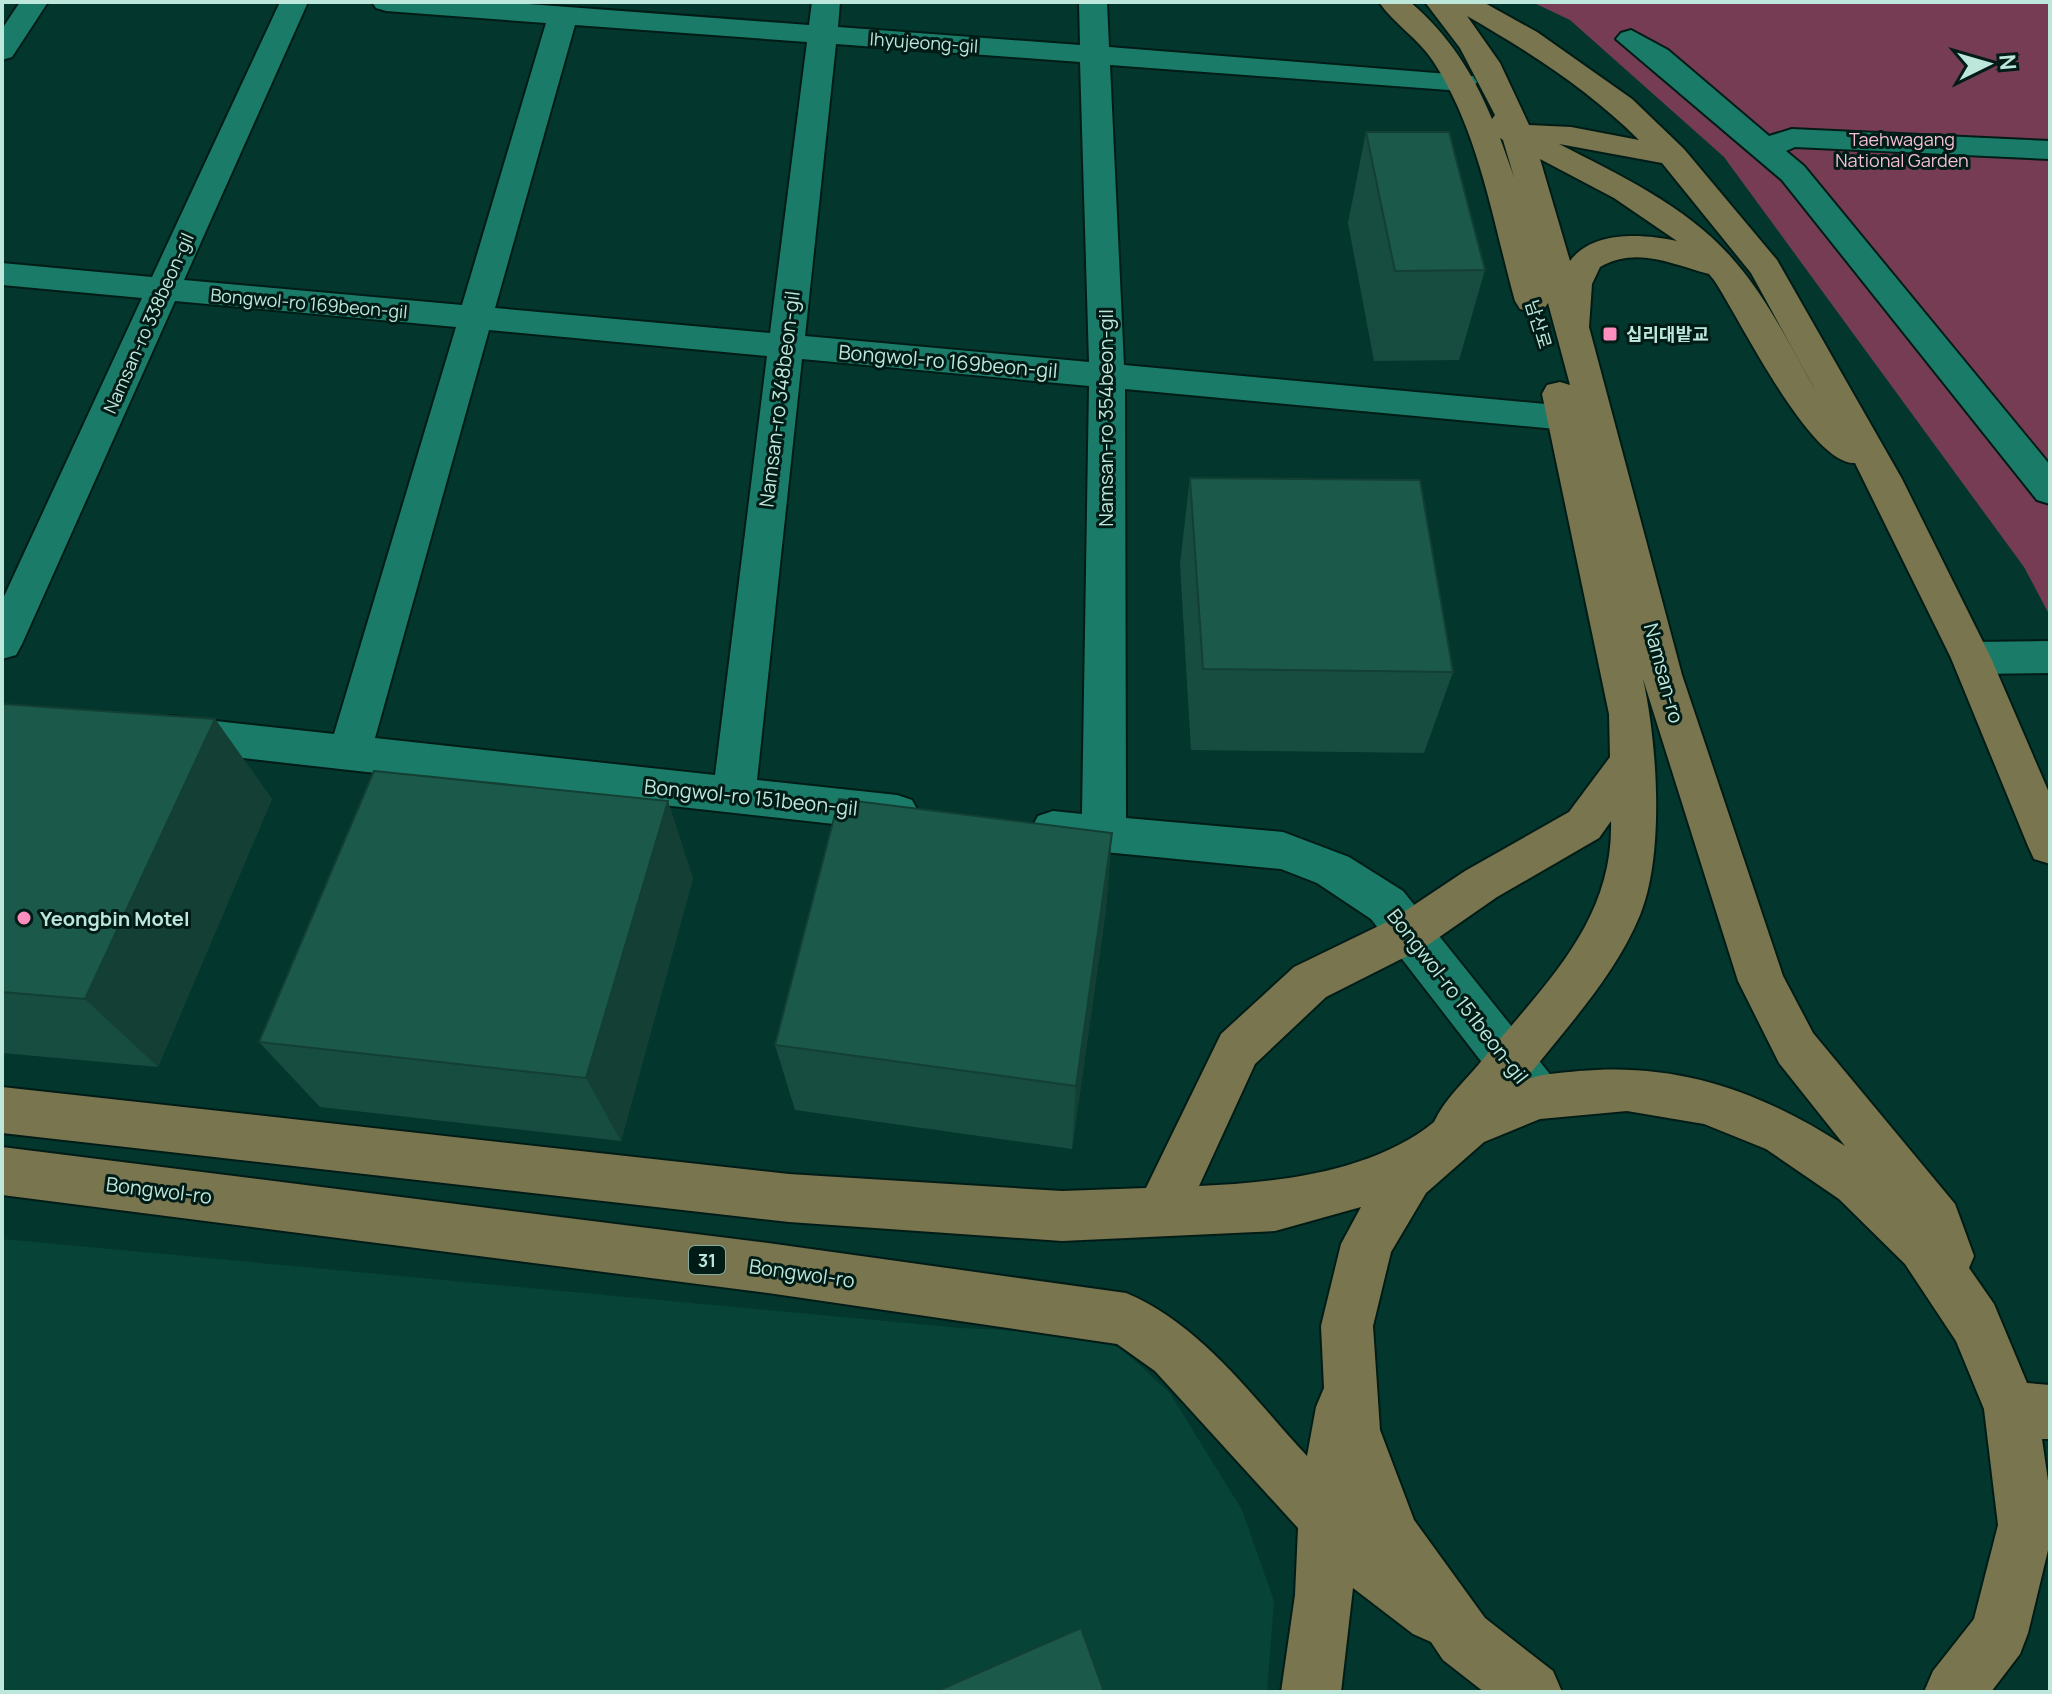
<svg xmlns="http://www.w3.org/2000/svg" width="2052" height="1694" font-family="Manrope,'Noto Sans KR',sans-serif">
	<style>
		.built { fill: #074337 }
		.green { fill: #753c54 }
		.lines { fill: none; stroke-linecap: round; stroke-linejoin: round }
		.minor-casing { stroke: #011c16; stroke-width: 4 }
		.major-casing { stroke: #011c16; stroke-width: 4 }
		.minor { fill: #1a7c68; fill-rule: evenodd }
		.major { fill: #78754f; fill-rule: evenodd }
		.wall { fill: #174d40 }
		.shaded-wall { fill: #133f34 }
		.building { fill: #1b5a4b; stroke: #133f34; stroke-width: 2 }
		.poi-dot { fill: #fe8ebd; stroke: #011c16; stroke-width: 3 }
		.labels { text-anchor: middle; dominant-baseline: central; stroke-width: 6; stroke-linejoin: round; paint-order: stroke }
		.far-street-label { font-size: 18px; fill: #bee7db; stroke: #011c16 }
		.far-park-label { font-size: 18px; fill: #f7bfd4; stroke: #011c16 }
		.far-poi-label { font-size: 18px; font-weight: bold; fill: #bee7db; stroke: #011c16; text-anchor: start }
		.shield { fill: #011c16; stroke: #85aaa0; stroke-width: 2 }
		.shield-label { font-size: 18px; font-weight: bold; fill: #bee7db }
		.street-label { font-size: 20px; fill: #bee7db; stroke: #011c16 }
		.poi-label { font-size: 20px; font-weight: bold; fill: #bee7db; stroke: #011c16; text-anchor: start }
	</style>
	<rect width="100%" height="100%" fill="#03372d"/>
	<polygon class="built" points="2,1239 961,1328 1107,1335 1170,1393 1242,1510 1274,1601 1267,1692 2,1692"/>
	<polygon class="green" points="1532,2 2050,2 2050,616 2024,567 1724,157 1570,20"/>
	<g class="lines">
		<defs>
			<g id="minor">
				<polygon points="20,2 48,2 12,57 2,60 2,29"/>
				<path d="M280,2H308L184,280L462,305L546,23L386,11L376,8L372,2H502L809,25L812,2H840L838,27L1080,45L1079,2H1107L1109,47L1473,76L1477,82L1473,88L1462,91L1110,65L1124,365L1567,406L1580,409L1585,418L1580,427L1567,430L1125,389L1126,818L1283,832L1349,857L1403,891L1549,1073L1556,1089L1549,1105L1532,1111L1515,1105L1371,919L1317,883L1281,869L1053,847L1038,842L1031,829L1038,816L1053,811L1082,814L1089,386L802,359L757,780L897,795L912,800L919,813L912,826L897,831L170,750L155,745L149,733L155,721L170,716L334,734L456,327L175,301L22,644L16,655L2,659V601L142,298L2,285V263L152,277ZM575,25L807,42L770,333L495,308ZM836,44L1080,62L1089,362L805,336ZM489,330L767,356L715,775L375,738Z"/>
				<polygon points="1631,30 1668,50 1769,136 1792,129 2050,141 2050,159 1795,147 1786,151 1804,166 2050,465 2050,504 2037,500 1782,180 1616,39 1621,33"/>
				<polygon points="2050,641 2050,673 1971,674 1957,669 1951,658 1957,647 1971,642"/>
			</g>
			<path id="major" d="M1379,2H1410C1448,34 1473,73 1492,119L1495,115L1460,48L1425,2H1483L1537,32L1632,99L1684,149L1777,260L1902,479L1991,658L2050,795V864L2034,859L2028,846L1951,658L1855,463C1810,465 1739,317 1714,280L1709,274C1671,264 1637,246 1600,267L1592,284L1589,327L1682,675L1783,976L1813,1033L1955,1204L1974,1256L1969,1268L1994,1304L2027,1383L2050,1385V1439H2042L2050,1495V1542L2028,1633L2020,1654L1991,1692H1924L1933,1671L1974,1619L1998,1525L1984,1409L1956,1341L1905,1264L1839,1199L1766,1149L1704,1124L1627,1111L1540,1119L1484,1142L1426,1193L1391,1252L1373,1326L1380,1430L1414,1520L1485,1618L1553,1671L1562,1692H1484L1443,1660L1431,1642L1413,1634L1353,1588L1341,1692H1281L1295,1595L1298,1528L1155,1371L1117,1344L768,1293L2,1195V1147L768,1243L1126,1293C1201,1324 1253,1398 1307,1456L1316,1407L1324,1388L1321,1326L1341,1244L1361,1207L1275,1231L1062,1241L789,1222L2,1133V1087L789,1174L1062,1191L1146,1188L1221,1034L1294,967L1393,919L1465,871L1569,812L1610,757L1609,714L1542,394L1547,385L1560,382L1570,385L1548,303L1544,309L1532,312L1520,309L1515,301C1493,222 1479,131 1433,61C1418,38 1394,24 1379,2ZM1467,16C1528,51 1589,90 1639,140L1571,127L1529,125L1500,63ZM1500,138L1503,140L1514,177ZM1559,144L1662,163L1751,273L1818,395C1793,351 1770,303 1737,264C1691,208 1623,177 1559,144ZM1540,159L1614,198L1677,241C1643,234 1593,230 1570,261ZM1643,679L1738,981L1779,1063L1845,1146C1762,1092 1679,1062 1579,1071C1561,1073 1543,1073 1525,1080C1566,1028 1615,976 1640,915C1665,854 1657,742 1643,679ZM1611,821C1614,924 1540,989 1479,1064C1464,1082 1444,1100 1434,1122C1373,1172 1276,1183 1199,1186L1255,1064L1326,997L1425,947L1497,897L1599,838Z"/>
		</defs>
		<use href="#minor" class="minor-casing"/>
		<use href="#major" class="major-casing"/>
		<use href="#minor" class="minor"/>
		<use href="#major" class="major"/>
	</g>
	<g class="wall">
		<polygon points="1366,132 1485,270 1459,360 1374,361 1348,223"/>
		<polygon points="1190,478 1453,672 1424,753 1191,750 1180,564"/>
		<polygon points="2,704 215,719 272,799 158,1067 2,1053"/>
		<polygon points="1112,833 1106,909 1072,1149 795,1110 775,1045"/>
		<polygon points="693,878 621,1141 320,1107 259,1042"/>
	</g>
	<g class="shaded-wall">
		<polygon points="215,719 272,799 158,1067 85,999"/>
		<polygon points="668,801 693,878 621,1141 586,1078"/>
		<polygon points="1112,833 1106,909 1072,1149 1076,1086"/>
	</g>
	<g class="building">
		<polygon points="1366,132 1449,132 1485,270 1395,271"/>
		<polygon points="1190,478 1420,480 1453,672 1203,669"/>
		<polygon points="2,704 215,719 85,999 2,992"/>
		<polygon points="374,771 668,801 586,1078 259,1042"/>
		<polygon points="839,799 1112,833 1076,1086 775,1045"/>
		<polygon points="1081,1628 1104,1692 935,1692"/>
	</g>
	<g class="poi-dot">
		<rect x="1602" y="326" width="16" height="16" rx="4"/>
		<circle cx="24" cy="918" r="8"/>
	</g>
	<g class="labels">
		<g class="far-street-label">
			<text transform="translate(924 42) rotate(4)">Ihyujeong-gil</text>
			<text transform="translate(309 303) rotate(5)">Bongwol-ro 169beon-gil</text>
			<text transform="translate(148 323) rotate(-66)">Namsan-ro 338beon-gil</text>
			<text transform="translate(1539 324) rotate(73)">남산로</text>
		</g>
		<g class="far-park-label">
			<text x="1902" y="139">Taehwagang<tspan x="1902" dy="21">National Garden</tspan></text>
		</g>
		<g class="far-poi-label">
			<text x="1626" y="334">십리대밭교</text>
		</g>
		<rect class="shield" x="689" y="1246" width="36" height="28" rx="6"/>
		<g class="shield-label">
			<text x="707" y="1260">31</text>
		</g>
		<g class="street-label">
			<text transform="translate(948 361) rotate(5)">Bongwol-ro 169beon-gil</text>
			<text transform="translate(779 399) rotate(-83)">Namsan-ro 348beon-gil</text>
			<text transform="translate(1105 418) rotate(-90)">Namsan-ro 354beon-gil</text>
			<text transform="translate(1664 673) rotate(75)">Namsan-ro</text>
			<text transform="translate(751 797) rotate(6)">Bongwol-ro 151beon-gil</text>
			<text transform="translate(1458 996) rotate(52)">Bongwol-ro 151beon-gil</text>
			<text transform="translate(159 1190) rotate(7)">Bongwol-ro</text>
			<text transform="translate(802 1273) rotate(8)">Bongwol-ro</text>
		</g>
		<g class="poi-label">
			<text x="40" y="918">Yeongbin Motel</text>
		</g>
	</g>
	<rect width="2052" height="1694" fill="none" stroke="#bee7db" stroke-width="8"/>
	<g transform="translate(1988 64) rotate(85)" stroke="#011c16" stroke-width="6" paint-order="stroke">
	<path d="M0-6L14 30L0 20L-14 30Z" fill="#bee7db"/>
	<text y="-12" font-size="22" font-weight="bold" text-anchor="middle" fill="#bee7db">N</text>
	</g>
</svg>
